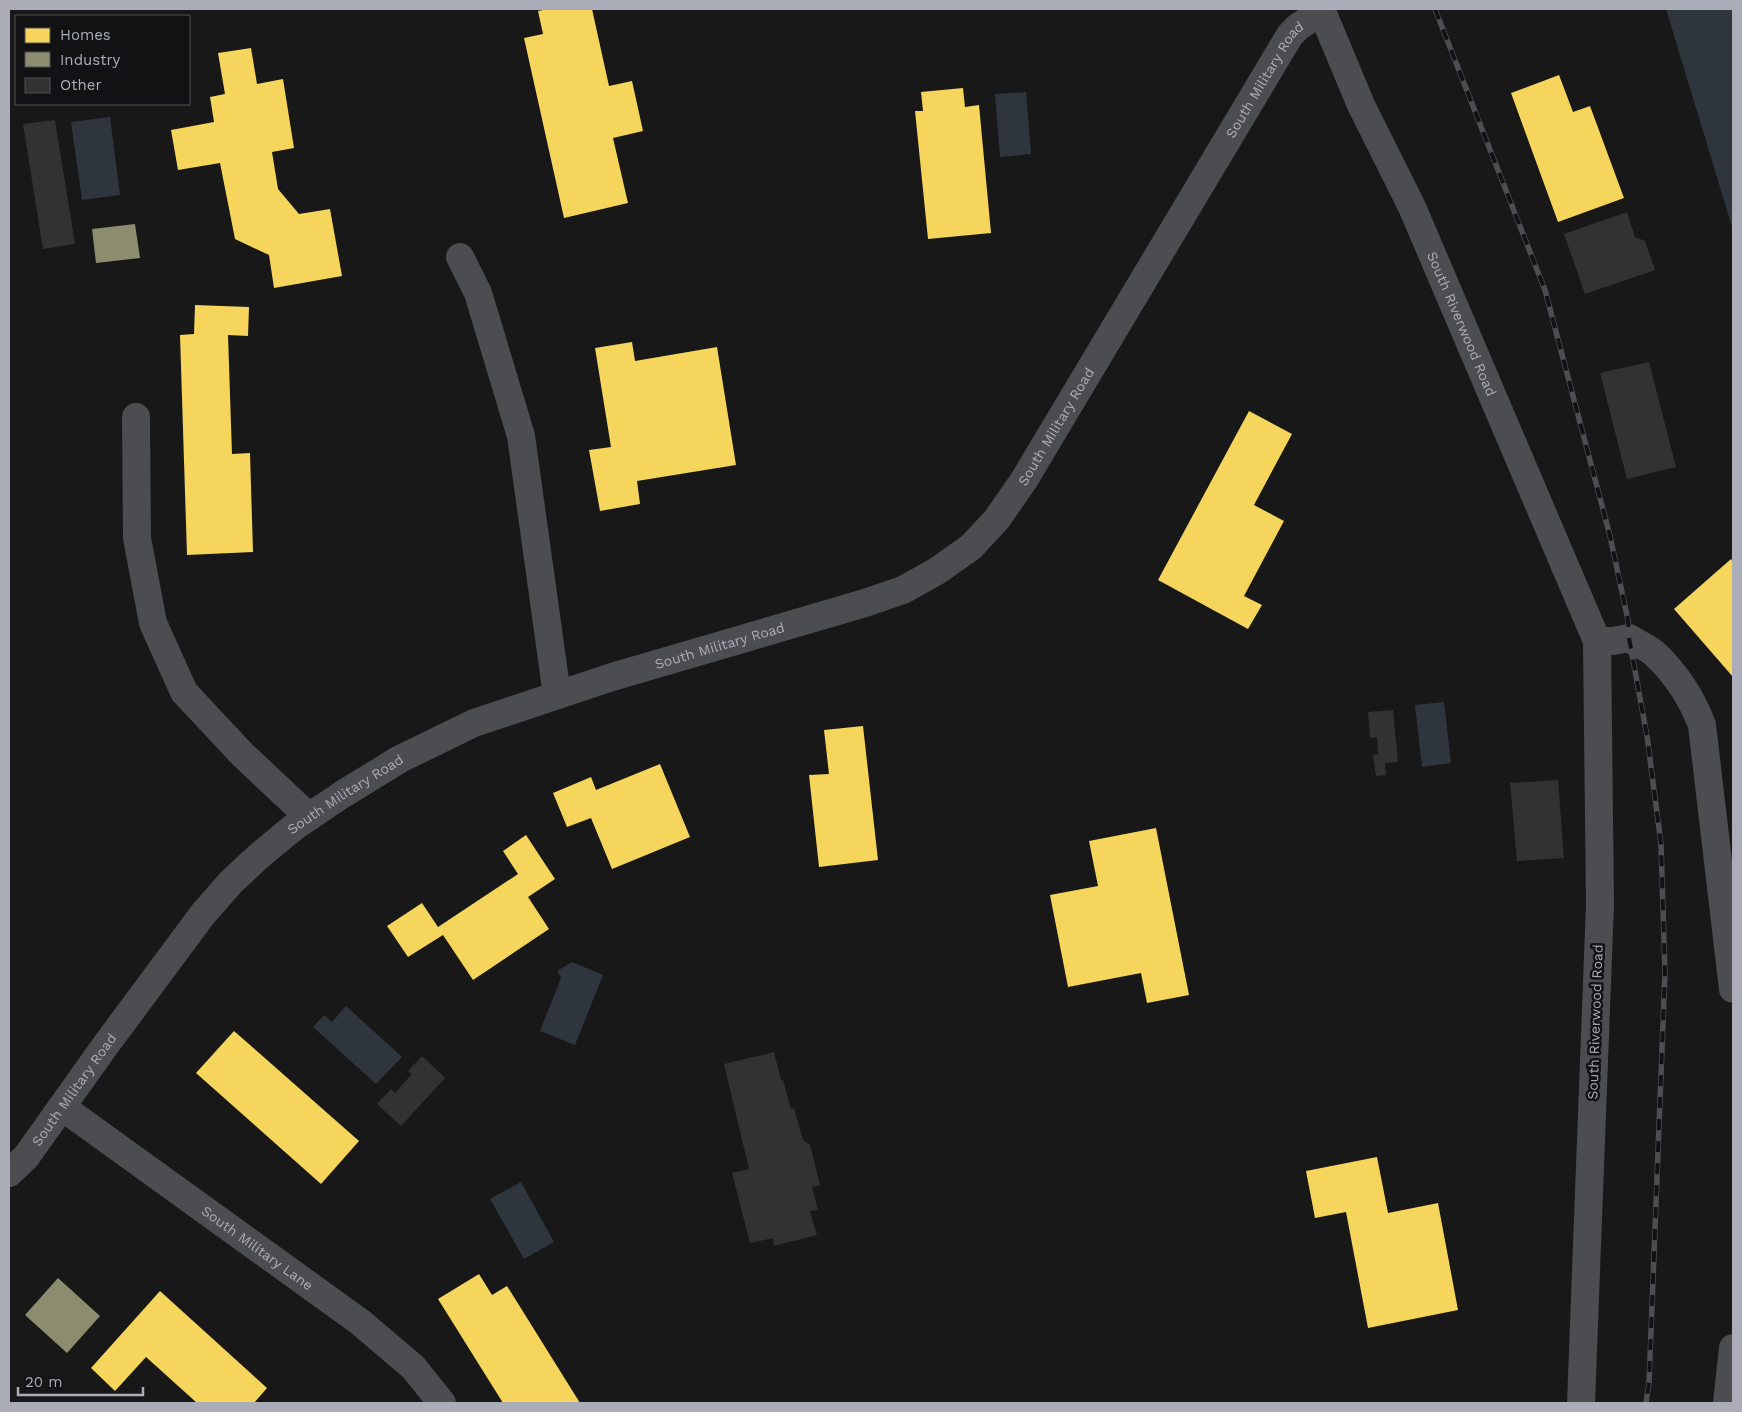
<svg xmlns="http://www.w3.org/2000/svg" width="1742" height="1412" font-family="'Work Sans',sans-serif">
	<style>
		.water { fill: #2f353c }
		.homes { fill: #f6d55c }
		.industry { fill: #8c8c6e }
		.building { fill: #323233 }
		.lines { fill: none; stroke-linecap: round; stroke-linejoin: round }
		.minor { stroke: #4c4d50; stroke-width: 28 }
		.rail-casing { stroke: #4d4e51; stroke-width: 5.5 }
		.rail { stroke: #121214; stroke-width: 4; stroke-dasharray: 11; stroke-linecap: butt }
		.labels { text-anchor: middle; dominant-baseline: central; stroke-width: 5; stroke-linejoin: round; paint-order: stroke }
		.street-label { font-size: 14px; fill: #aaadb7; stroke: #121214 }
	</style>
	<rect width="100%" height="100%" fill="#181818"/>
	<g class="water">
		<polygon points="1666,9 1733,9 1733,230"/>
		<polygon points="1026,92 1031,154 1000,157 995,94"/>
		<polygon points="110,117 120,195 82,200 71,122"/>
		<polygon points="1444,702 1451,763 1422,767 1415,705"/>
		<polygon points="572,962 603,975 575,1045 540,1031 561,978 557,971"/>
		<polygon points="346,1006 402,1057 376,1084 313,1027 324,1015 332,1022"/>
		<polygon points="521,1182 554,1242 524,1259 490,1199"/>
	</g>
	<g class="homes">
		<polygon points="548,9 592,9 609,86 632,81 643,131 613,138 628,203 564,218 524,38 543,34 538,11"/>
		<polygon points="251,48 257,84 283,79 294,148 272,152 278,189 299,214 330,209 342,276 274,288 269,255 235,239 220,163 178,170 171,130 214,122 210,97 225,94 218,53"/>
		<polygon points="1559,75 1573,112 1590,106 1624,198 1558,222 1511,93"/>
		<polygon points="963,88 965,107 979,105 991,233 928,239 915,111 923,111 921,92"/>
		<polygon points="195,305 249,307 248,336 228,335 232,454 250,453 253,552 187,555 180,335 194,334"/>
		<polygon points="632,342 635,361 717,347 736,465 637,481 640,504 600,511 589,450 611,447 595,348"/>
		<polygon points="1249,411 1292,434 1254,505 1284,521 1244,596 1262,605 1248,629 1158,580"/>
		<polygon points="1731,559 1733,562 1733,677 1674,609"/>
		<polygon points="863,726 878,860 819,867 809,775 829,774 824,730"/>
		<polygon points="660,764 690,837 612,869 591,818 567,827 553,793 591,777 596,790"/>
		<polygon points="1156,828 1189,995 1147,1003 1141,973 1068,987 1050,895 1098,886 1089,841"/>
		<polygon points="526,835 555,879 528,897 549,929 473,980 443,935 408,957 387,926 422,903 438,927 518,874 503,851"/>
		<polygon points="234,1031 359,1141 321,1184 196,1073"/>
		<polygon points="1377,1157 1388,1213 1438,1203 1458,1310 1368,1328 1346,1212 1315,1218 1306,1171"/>
		<polygon points="479,1274 492,1295 507,1286 580,1403 503,1403 438,1299"/>
		<polygon points="160,1291 267,1388 254,1403 197,1403 146,1357 115,1391 91,1368"/>
	</g>
	<g class="industry">
		<polygon points="135,224 140,258 96,263 92,229"/>
		<polygon points="58,1278 100,1316 67,1353 25,1315"/>
	</g>
	<g class="building">
		<polygon points="55,120 75,244 43,249 23,124"/>
		<polygon points="1627,212 1635,237 1645,241 1655,270 1585,294 1564,234"/>
		<polygon points="1649,362 1676,467 1627,479 1600,373"/>
		<polygon points="1393,710 1398,762 1385,763 1386,775 1376,776 1373,755 1378,754 1377,737 1370,738 1368,712"/>
		<polygon points="1558,780 1564,858 1517,861 1510,783"/>
		<polygon points="774,1052 781,1080 783,1080 791,1109 794,1108 803,1140 810,1145 820,1185 812,1187 818,1210 810,1211 817,1235 774,1246 773,1238 750,1243 732,1173 749,1169 724,1064"/>
		<polygon points="422,1056 445,1078 401,1126 377,1104 391,1089 395,1093 412,1074 408,1071"/>
	</g>
	<g class="lines">
		<g class="minor">
			<path id="s1" d="M1321,9L1361,105L1412,207L1597,641L1600,904L1581,1403"/>
			<polyline points="460,257 478,293 521,436 557,695"/>
			<polyline points="136,417 137,538 153,623 184,692 242,754 309,817"/>
			<path d="M1597,641H1613L1629,638C1638,644 1649,648 1656,655C1677,675 1692,699 1702,725L1733,989"/>
			<path id="s2" d="M62,1107L360,1322L413,1367L442,1403"/>
			<path id="s3" d="M9,1173L26,1157L105,1046L203,914L231,882L259,856L294,827L343,794L400,759L474,723L612,677L865,603L903,590L937,571L971,547L997,519L1024,480L1290,35L1298,27L1322,11"/>
			<polyline points="1727,1403 1733,1348"/>
		</g>
		<defs>
			<polyline id="rail" points="1435,9 1545,290 1610,536 1628,620 1629,638 1647,736 1661,844 1665,973 1649,1383 1646,1403"/>
		</defs>
		<use href="#rail" class="rail-casing"/>
		<use href="#rail" class="rail"/>
	</g>
	<g class="labels">
		<g class="street-label">
			<text stroke="none"><textPath href="#s3" startOffset="1741">South Military Road</textPath></text>
			<text stroke="none"><textPath href="#s1" startOffset="345">South Riverwood Road</textPath></text>
			<text stroke="none"><textPath href="#s3" startOffset="1336">South Military Road</textPath></text>
			<text stroke="none"><textPath href="#s3" startOffset="916">South Military Road</textPath></text>
			<text stroke="none"><textPath href="#s3" startOffset="511">South Military Road</textPath></text>
			<text transform="translate(1595 1022) rotate(-88)">South Riverwood Road</text>
			<text stroke="none"><textPath href="#s3" startOffset="106">South Military Road</textPath></text>
			<text stroke="none"><textPath href="#s2" startOffset="241">South Military Lane</textPath></text>
		</g>
	</g>
	<rect width="1742" height="1412" fill="none" stroke="#aaadb7" stroke-width="20"/>
	<rect x="15" y="15" width="175" height="90" fill="#121214" stroke="#4f5055"/>
	<rect x="25" y="28" width="25" height="15" fill="#f6d55c" stroke="#4f5055"/>
	<text x="60" y="40" font-size="15" fill="#aaadb7">Homes</text>
	<rect x="25" y="52" width="25" height="15" fill="#8c8c6e" stroke="#4f5055"/>
	<text x="60" y="65" font-size="15" fill="#aaadb7">Industry</text>
	<rect x="25" y="78" width="25" height="15" fill="#323233" stroke="#4f5055"/>
	<text x="60" y="90" font-size="15" fill="#aaadb7">Other</text>
	<path d="M18 1387v8h125v-8" fill="none" stroke="#aaadb7" stroke-width="2.5"/>
	<text x="25" y="1387" font-size="15" fill="#aaadb7" stroke="#121214" stroke-width="4" paint-order="stroke">20 m</text>
</svg>
